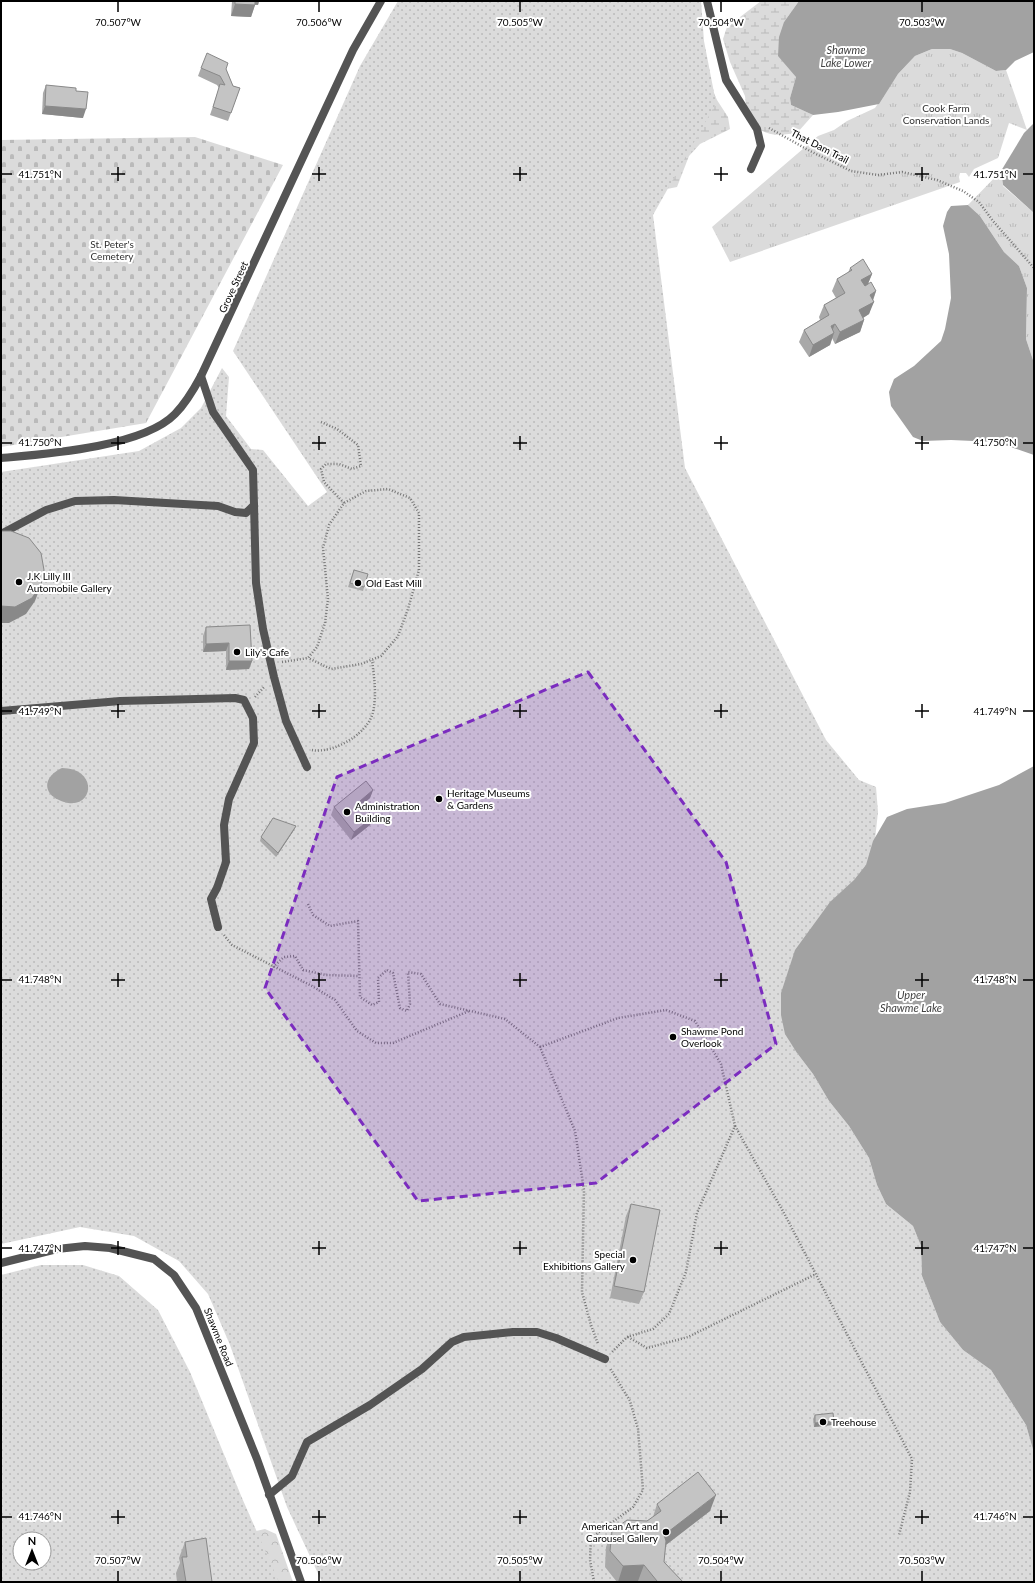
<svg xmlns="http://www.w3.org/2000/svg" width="1035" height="1583" font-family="Lato,sans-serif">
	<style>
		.forest { fill: url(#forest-crowns) }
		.wetland { fill: url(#wetland-marsh) }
		.cemetery { fill: url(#cemetery-stones) }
		.park { fill: url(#park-tufts) }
		.garden { fill: url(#garden-dots); fill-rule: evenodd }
		.water { fill: #a2a2a2 }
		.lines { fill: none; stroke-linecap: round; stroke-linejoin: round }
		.path { stroke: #767676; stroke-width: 2.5; stroke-dasharray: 1 2; stroke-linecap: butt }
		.lane { stroke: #545454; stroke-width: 8 }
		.street { stroke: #545454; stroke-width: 8 }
		.wall { fill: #a9a9a9 }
		.shaded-wall { fill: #898989 }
		.building { fill: #c4c4c4; stroke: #898989 }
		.marked { fill: #7b2cbf; fill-opacity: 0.2; stroke: #7b2cbf; stroke-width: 3; stroke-dasharray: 8 5; stroke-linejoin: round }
		.ticks { fill: none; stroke: #000; stroke-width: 1.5 }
		.poi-dot { fill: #000; stroke: #fff; stroke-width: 1.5 }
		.labels { text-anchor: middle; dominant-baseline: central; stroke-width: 4; stroke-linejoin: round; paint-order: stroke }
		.park-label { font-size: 10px; fill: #323232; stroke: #fff }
		.street-label { font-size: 10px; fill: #000; stroke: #fff }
		.poi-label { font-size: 10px; fill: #000; stroke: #fff; text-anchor: start }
		.water-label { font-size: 11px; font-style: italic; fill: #434343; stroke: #fff }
		.ticks-label { font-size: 10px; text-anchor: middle; fill: #000; stroke: #fff; stroke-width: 4; stroke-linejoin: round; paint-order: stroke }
	</style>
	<defs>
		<pattern id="forest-crowns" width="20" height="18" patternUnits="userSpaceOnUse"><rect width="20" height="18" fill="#dbdbdb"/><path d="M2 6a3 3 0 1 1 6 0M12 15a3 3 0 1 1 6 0" fill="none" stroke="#bababa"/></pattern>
		<pattern id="wetland-marsh" width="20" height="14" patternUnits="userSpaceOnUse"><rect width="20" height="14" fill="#dbdbdb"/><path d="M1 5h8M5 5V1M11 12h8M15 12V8" fill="none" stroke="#bababa"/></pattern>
		<pattern id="cemetery-stones" width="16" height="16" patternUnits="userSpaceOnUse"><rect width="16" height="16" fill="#dbdbdb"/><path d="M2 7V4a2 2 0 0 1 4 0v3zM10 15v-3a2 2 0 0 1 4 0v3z" fill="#bababa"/></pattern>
		<pattern id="park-tufts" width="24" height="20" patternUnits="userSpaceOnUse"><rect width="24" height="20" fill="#dbdbdb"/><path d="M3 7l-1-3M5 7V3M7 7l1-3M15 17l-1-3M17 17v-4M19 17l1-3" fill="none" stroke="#bababa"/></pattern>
		<pattern id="garden-dots" width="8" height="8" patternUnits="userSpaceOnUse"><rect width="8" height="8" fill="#dbdbdb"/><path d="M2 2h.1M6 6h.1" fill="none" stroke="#bababa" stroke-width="1.8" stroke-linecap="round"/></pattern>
	</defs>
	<rect width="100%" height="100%" fill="#fff"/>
	<polygon class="forest" points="265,1529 276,1534 293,1582 235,1582 239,1542 256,1531"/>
	<g class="wetland">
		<path d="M761,1H799L784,22L796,77L790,98L791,105L813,115L797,133C772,136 768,137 748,121L745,96L730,62L723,39L727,27Z"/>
		<polygon points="709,82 717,100 728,117 730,129 700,144 689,156 677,187 667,189"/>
	</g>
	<polygon class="cemetery" points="195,137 283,165 146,423 1,447 1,140"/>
	<g class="park">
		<polygon points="932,49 950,49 962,53 996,71 1006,70 1027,130 1009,123 998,158 974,169 969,177 966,173 960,173 959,177 960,182 730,262 712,227 818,136 834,130 847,121 875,108 898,74 915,56"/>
		<polygon points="1001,171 1003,186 1034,213 1034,363 1026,339 1027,288 1019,266 1004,252 980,216 968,205"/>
	</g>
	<g class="garden">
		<polygon points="398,1 701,1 704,41 716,103 653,215 685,468 826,740 859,780 876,787 878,812 873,858 797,1053 813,1074 829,1101 849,1126 869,1158 877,1185 886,1204 913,1226 921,1246 922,1276 940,1322 963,1350 991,1370 1026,1425 1034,1453 1034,1582 322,1582 287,1507 230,1345 208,1294 179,1261 134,1236 80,1227 1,1244 1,472 139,451 181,428 201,408 222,368 229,377 226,416 251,449 263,450 308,506 327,492 233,351 360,66"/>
		<path d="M41,1265H83L119,1276L158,1310L190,1372L242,1498L279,1582H1V1275ZM20,1539H44V1563H20Z"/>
	</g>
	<g class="water">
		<polygon points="799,1 1034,1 1034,52 1015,61 1006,70 996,71 962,53 950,49 932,49 915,56 898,74 879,104 838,112 813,115 791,105 790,98 796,77 778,56 779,37 784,22"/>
		<polygon points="1034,123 1034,213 1003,185 1001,171 1024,133"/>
		<polygon points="968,205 980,216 1004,252 1019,266 1027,288 1026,339 1034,363 1034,455 996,442 951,440 923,441 913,437 891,406 889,392 894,379 914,366 941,341 945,329 951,298 949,254 943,226 947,212 951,206"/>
		<polygon points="1034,766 1034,1453 1026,1425 991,1370 963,1350 940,1322 922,1276 921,1246 913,1226 886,1204 877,1185 869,1158 849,1126 829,1101 813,1074 797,1053 785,1034 781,1015 781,993 795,950 830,902 854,880 866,865 873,841 887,817 907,809 945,803 999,785"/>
		<path d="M62,768C99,768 94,811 64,802C58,800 52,797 49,792C43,781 53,772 62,768Z"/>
	</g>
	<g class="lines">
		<g class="path">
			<polyline points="769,128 810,151 851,171 878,175 902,172 937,180 963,191 979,202 993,221 1034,268"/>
			<polyline points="321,422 337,429 358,445 361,466 352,469 339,464 326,464 321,469 324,482 344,503"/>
			<polyline points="282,662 308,658 317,647 325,623 328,599 323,548 329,525 344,503 366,491 388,489 410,498 419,513 419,570 408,609 398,636 381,656 361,664 331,669 308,658"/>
			<polyline points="255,697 265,686"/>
			<path d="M312,750C333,754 368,734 373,712C377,695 374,677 372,660"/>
			<polyline points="308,904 313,915 330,926 358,921 360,997 372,1005 379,1002 378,978 387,970 393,973 400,1008 407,1011 410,1004 408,972 421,974 440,1004 505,1019 540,1047 575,1131 584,1190 582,1292 591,1325 598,1344"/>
			<polyline points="224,935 232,945 312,986 335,1000 357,1031 376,1043 393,1043 469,1011"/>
			<polyline points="273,967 284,957 295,956 303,970 326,975 359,976"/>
			<polyline points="540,1047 618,1018 666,1010 695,1021 721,1064 735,1126 697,1213 686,1272 669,1314 653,1329 627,1337 612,1352"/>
			<polyline points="735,1126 784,1213 912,1459 910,1492 899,1535"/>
			<polyline points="628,1337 647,1348 688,1337 816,1274"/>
			<polyline points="594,1582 590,1560 591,1538 633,1507 643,1490 638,1429 630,1401 610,1368"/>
		</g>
		<g class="lane">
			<polyline points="254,505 256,583 263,629 274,677 286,721 307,767"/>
			<polyline points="1,534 46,510 75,501 114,500 218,506 235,512 246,513 254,505 253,470 213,412 201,376"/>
			<polyline points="1,711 120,701 235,698 244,700 253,718 254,743 229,799 224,825 226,862 217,888 211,899 218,927"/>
			<polyline points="269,1495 292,1476 307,1442 370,1405 422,1369 452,1342 464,1337 513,1332 537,1332 556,1338 605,1359"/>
		</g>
		<g class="street">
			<polyline points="707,1 726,80 757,129 761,146 751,169"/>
			<path d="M1,458C46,454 143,447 175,414C186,403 194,389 201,376L353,50L381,1"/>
			<polyline points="1,1263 57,1249 85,1246 110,1248 154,1259 174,1275 196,1308 257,1459 301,1582"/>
		</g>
	</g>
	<g class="wall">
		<polygon points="232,1 259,1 258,5 255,5 251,17 231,16"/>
		<polygon points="201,68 226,69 233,86 240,88 228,121 210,115 219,88 217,85 198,76"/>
		<polygon points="46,85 76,91 83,118 42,114 43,93"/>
		<polygon points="850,268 872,274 868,284 876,291 869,314 863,318 864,320 860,332 835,344 832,338 830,345 809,357 799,342 804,330 820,320 819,317 824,305 836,298 832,291 837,279 848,273"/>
		<polygon points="354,570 368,574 363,591 348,587"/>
		<polygon points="206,627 252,661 249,669 226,670 226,651 203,652 203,636"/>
		<polygon points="373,790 370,798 363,804 373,817 370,825 351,840 331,815 334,807"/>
		<polygon points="294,830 276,857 260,841 261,837"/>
		<polygon points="631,1204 644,1292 639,1304 610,1298 626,1216"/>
		<polygon points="815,1415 834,1421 832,1425 814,1427 813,1419"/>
		<polygon points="657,1504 710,1511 666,1545 664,1562 683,1582 639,1582 638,1581 617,1582 605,1567 606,1547 612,1531 647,1521 653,1517"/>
		<polygon points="185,1542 212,1582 177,1582 176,1573 180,1563 179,1558"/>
	</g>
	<g class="shaded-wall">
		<polygon points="253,1 259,1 258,5 252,4"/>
		<polygon points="235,4 255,5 251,17 231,16"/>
		<polygon points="45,106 86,109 83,118 42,114"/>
		<polygon points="872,274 867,286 857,292 861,280"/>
		<polygon points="876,291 872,302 874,302 869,314 855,323 859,310 870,295"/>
		<polygon points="864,320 860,332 835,344 840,332"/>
		<polygon points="835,324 831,334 834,333 830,345 809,357 813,345 831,326"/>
		<polygon points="41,585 35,601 26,614 9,623 1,623 1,606"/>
		<polygon points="229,643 226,651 203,652 206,644"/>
		<polygon points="229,661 252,661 249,669 226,670"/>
		<polygon points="373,790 370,798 357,809 360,801"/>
		<polygon points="373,817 370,825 351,840 354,832"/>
		<polygon points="296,826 294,830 276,857 278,853"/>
		<polygon points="834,1421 832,1425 814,1427 815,1423"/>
		<polygon points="716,1495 710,1511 658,1551 664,1535"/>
		<polygon points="644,1565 638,1581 618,1582 623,1566"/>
	</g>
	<g class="building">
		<polygon points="235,1 255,1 255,5 235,4"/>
		<polygon points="207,53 228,63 226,69 233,86 240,88 231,113 213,107 220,84 225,85 220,76 201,68"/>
		<polygon points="46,85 76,88 76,91 88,92 86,109 45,106"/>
		<polygon points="863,259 872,274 861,280 865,286 871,282 876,291 870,295 874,302 859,310 864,320 840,332 835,324 831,326 834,333 813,345 804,330 829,315 824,305 845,293 837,279 852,270 850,268"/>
		<polygon points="1,531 11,531 29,538 41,553 44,570 41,585 32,598 15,607 1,606"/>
		<polygon points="354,570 368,574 364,587 350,583"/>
		<polygon points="250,625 252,661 229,661 229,643 206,644 206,627"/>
		<polygon points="366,781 373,790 360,801 373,817 354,832 334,807"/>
		<polygon points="273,818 296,826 278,853 261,837"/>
		<polygon points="631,1204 660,1210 644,1292 614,1286"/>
		<polygon points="833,1413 834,1421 815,1423 815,1415"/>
		<polygon points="698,1472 716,1495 664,1535 666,1541 664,1562 683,1582 656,1582 657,1581 644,1565 623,1566 610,1551 612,1531 627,1520 647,1521 661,1511 657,1504"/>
		<polygon points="206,1538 212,1582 186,1582 182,1557 187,1557 185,1542"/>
	</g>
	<path class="marked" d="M588,672L726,862L776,1044L596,1183L418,1201L265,988L337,777Z"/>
	<path class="ticks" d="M118,2V12M319,2V12M520,2V12M721,2V12M922,2V12M118,167V181M319,167V181M520,167V181M721,167V181M922,167V181M2,174H12M111,174H125M312,174H326M513,174H527M714,174H728M915,174H929M1023,174H1033M118,436V450M319,436V450M520,436V450M721,436V450M922,436V450M2,443H12M111,443H125M312,443H326M513,443H527M714,443H728M915,443H929M1023,443H1033M118,704V718M319,704V718M520,704V718M721,704V718M922,704V718M2,711H12M111,711H125M312,711H326M513,711H527M714,711H728M915,711H929M1023,711H1033M118,973V987M319,973V987M520,973V987M721,973V987M922,973V987M2,980H12M111,980H125M312,980H326M513,980H527M714,980H728M915,980H929M1023,980H1033M118,1241V1255M319,1241V1255M520,1241V1255M721,1241V1255M922,1241V1255M2,1248H12M111,1248H125M312,1248H326M513,1248H527M714,1248H728M915,1248H929M1023,1248H1033M118,1510V1524M319,1510V1524M520,1510V1524M721,1510V1524M922,1510V1524M2,1517H12M111,1517H125M312,1517H326M513,1517H527M714,1517H728M915,1517H929M1023,1517H1033M118,1571V1581M319,1571V1581M520,1571V1581M721,1571V1581M922,1571V1581"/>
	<g class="poi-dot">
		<circle cx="19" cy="582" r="4"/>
		<circle cx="358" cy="583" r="4"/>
		<circle cx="237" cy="652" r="4"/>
		<circle cx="439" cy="799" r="4"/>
		<circle cx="347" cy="812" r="4"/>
		<circle cx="673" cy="1037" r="4"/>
		<circle cx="633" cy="1260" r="4"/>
		<circle cx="823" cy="1422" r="4"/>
		<circle cx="666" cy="1532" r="4"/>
	</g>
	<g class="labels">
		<g class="park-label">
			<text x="946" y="108">Cook Farm<tspan x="946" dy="12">Conservation Lands</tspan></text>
			<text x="112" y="244">St. Peter's<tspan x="112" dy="12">Cemetery</tspan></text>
		</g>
		<g class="street-label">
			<text transform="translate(820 146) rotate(27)">That Dam Trail</text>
			<text transform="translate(233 287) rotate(-65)">Grove Street</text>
			<text transform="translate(219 1337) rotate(68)">Shawme Road</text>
		</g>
		<g class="poi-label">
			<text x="27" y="576">J.K Lilly III<tspan x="27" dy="12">Automobile Gallery</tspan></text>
			<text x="366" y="583">Old East Mill</text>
			<text x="245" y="652">Lily's Cafe</text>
			<text x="447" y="793">Heritage Museums<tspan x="447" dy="12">&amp; Gardens</tspan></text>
			<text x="355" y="806">Administration<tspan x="355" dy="12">Building</tspan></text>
			<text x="681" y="1031">Shawme Pond<tspan x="681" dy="12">Overlook</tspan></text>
			<text x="625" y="1254" text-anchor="end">Special<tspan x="625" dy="12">Exhibitions Gallery</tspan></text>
			<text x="831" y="1422">Treehouse</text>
			<text x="658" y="1526" text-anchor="end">American Art and<tspan x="658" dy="12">Carousel Gallery</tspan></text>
		</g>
		<g class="water-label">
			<text x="846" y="49">Shawme<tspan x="846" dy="13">Lake Lower</tspan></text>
			<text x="911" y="994">Upper<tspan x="911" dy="13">Shawme Lake</tspan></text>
		</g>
	</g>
	<g class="ticks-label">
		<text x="118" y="26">70.507°W</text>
		<text x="319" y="26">70.506°W</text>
		<text x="520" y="26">70.505°W</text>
		<text x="721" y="26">70.504°W</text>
		<text x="922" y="26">70.503°W</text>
		<text x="40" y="178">41.751°N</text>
		<text x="995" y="178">41.751°N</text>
		<text x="40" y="446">41.750°N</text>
		<text x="995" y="446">41.750°N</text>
		<text x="40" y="715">41.749°N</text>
		<text x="995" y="715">41.749°N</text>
		<text x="40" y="983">41.748°N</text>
		<text x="995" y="983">41.748°N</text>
		<text x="40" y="1252">41.747°N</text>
		<text x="995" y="1252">41.747°N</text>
		<text x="40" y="1520">41.746°N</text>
		<text x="995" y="1520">41.746°N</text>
		<text x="118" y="1564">70.507°W</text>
		<text x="319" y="1564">70.506°W</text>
		<text x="520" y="1564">70.505°W</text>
		<text x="721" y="1564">70.504°W</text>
		<text x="922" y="1564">70.503°W</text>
	</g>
	<rect width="1035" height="1583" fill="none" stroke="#000000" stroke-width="4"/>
	<g transform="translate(32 1551)"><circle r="19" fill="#ffffff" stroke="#999999"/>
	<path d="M0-3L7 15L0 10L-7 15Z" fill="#000000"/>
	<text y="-6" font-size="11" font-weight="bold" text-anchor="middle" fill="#000000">N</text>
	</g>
</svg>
